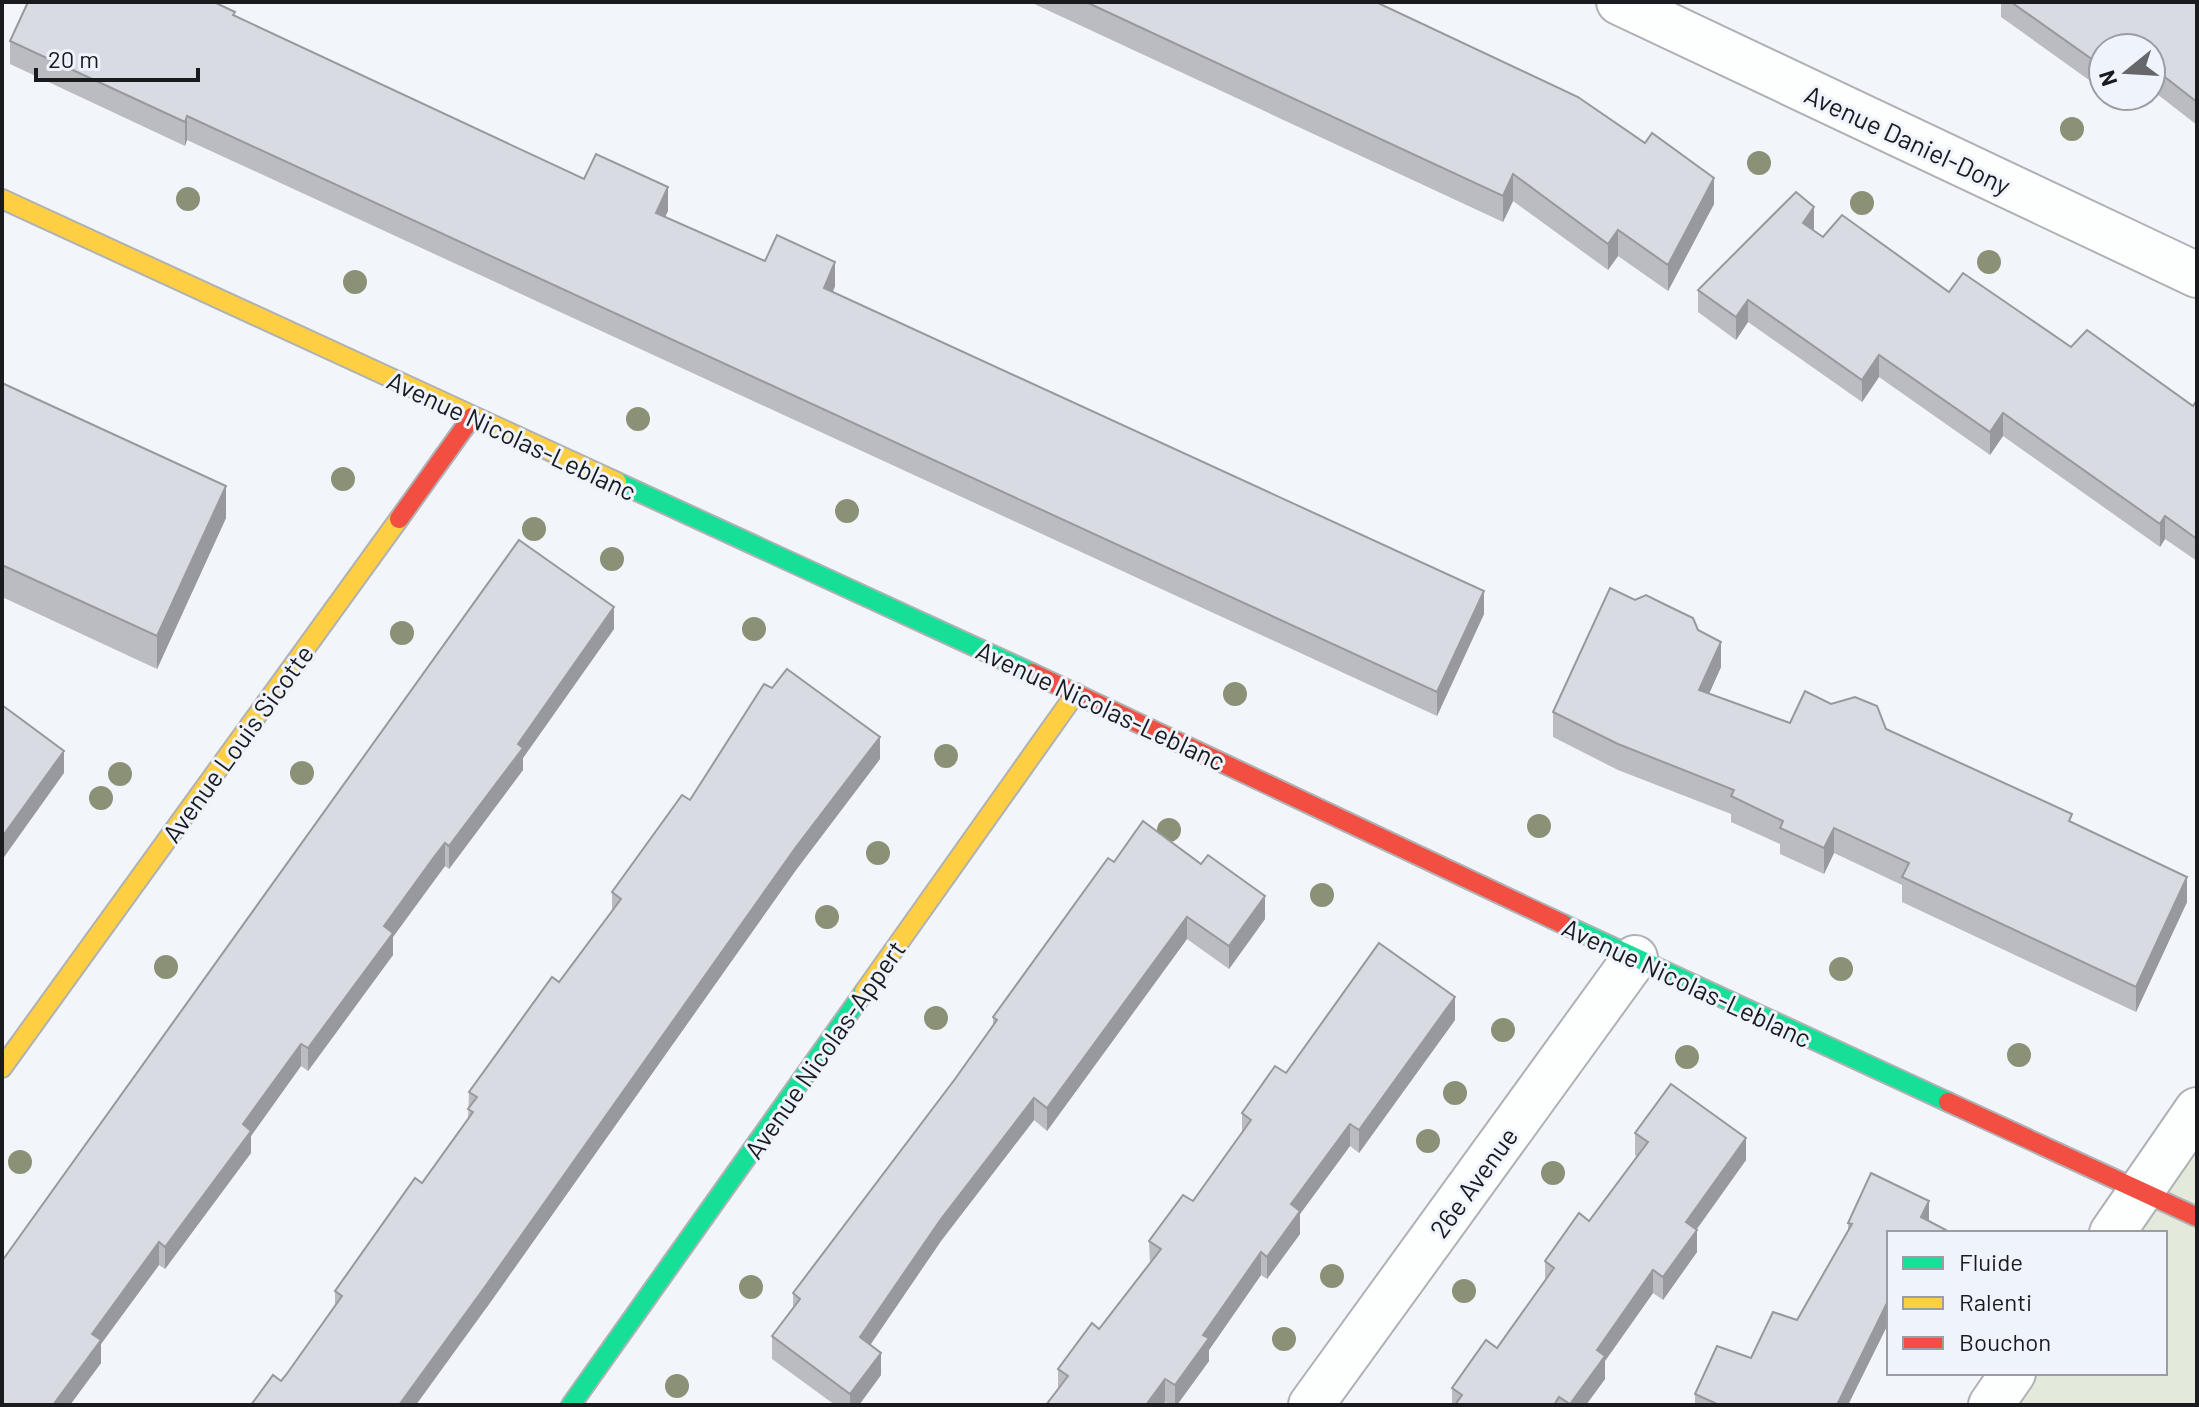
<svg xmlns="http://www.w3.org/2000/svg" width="2199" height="1407" font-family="Barlow,sans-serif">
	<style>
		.green { fill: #e3e9db }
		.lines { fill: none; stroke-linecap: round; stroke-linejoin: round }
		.street-casing { stroke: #afb1b4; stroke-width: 48 }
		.fast-casing { stroke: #afb1b4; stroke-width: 22 }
		.slow-casing { stroke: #afb1b4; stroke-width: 22 }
		.jam-casing { stroke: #afb1b4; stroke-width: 22 }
		.street { stroke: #fdfefe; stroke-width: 44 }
		.fast { stroke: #16e098; stroke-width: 18 }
		.slow { stroke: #ffcf43; stroke-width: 18 }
		.jam { stroke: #f24e42; stroke-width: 18 }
		.tree { fill: #8a9176 }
		.wall { fill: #babcc2 }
		.shaded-wall { fill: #97999e }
		.building { fill: #d8dbe1; stroke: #97999e; stroke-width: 2 }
		.labels { text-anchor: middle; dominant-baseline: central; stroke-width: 6; stroke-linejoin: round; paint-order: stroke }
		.street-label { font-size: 26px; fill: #1a1b1e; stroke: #eff4fc }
	</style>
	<rect width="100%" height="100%" fill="#f2f5f9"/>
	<polygon class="green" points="2197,1105 2197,1405 1989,1405 2011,1373 2165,1373 2165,1233 2108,1233"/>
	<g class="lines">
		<defs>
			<g id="street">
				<polyline points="1619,2 2197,275"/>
				<polyline points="2112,1233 2197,1110"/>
				<polyline points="1311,1405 1635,958"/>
				<polyline points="1991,1405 2013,1373"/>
			</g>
			<g id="fast">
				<polyline points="617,482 1032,673"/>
				<polyline points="1563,924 1948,1102"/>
				<polyline points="571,1405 864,992"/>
			</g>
			<g id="slow">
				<polyline points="2,199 617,482"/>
				<polyline points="864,992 1076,693"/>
				<polyline points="2,1068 399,519"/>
			</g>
			<g id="jam">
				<polyline points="399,519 472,417"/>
				<polyline points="1032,673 1563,924"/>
				<polyline points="1948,1102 2197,1217"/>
			</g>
		</defs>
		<use href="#street" class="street-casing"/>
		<use href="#fast" class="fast-casing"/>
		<use href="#slow" class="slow-casing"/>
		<use href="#jam" class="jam-casing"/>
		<use href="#street" class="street"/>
		<use href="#fast" class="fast"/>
		<use href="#slow" class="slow"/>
		<use href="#jam" class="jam"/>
	</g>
	<g class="tree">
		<circle cx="2072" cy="129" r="12"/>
		<circle cx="1759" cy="163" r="12"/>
		<circle cx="188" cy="199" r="12"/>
		<circle cx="1862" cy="203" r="12"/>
		<circle cx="1989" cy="262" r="12"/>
		<circle cx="355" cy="282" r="12"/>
		<circle cx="638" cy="419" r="12"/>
		<circle cx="343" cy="479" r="12"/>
		<circle cx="847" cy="511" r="12"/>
		<circle cx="534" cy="529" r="12"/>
		<circle cx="612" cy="559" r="12"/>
		<circle cx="754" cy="629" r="12"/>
		<circle cx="402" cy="633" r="12"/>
		<circle cx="1235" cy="694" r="12"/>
		<circle cx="946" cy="756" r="12"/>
		<circle cx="302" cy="773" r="12"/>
		<circle cx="120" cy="774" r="12"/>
		<circle cx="101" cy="798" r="12"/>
		<circle cx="1539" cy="826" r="12"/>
		<circle cx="1169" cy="830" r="12"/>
		<circle cx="878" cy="853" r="12"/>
		<circle cx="1322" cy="895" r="12"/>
		<circle cx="827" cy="917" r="12"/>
		<circle cx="166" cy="967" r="12"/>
		<circle cx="1841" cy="969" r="12"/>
		<circle cx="936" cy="1018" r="12"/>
		<circle cx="1503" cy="1030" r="12"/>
		<circle cx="2019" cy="1055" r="12"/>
		<circle cx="1687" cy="1057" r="12"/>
		<circle cx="1455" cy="1093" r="12"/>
		<circle cx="1428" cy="1141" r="12"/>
		<circle cx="20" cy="1162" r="12"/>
		<circle cx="1553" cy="1173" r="12"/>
		<circle cx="1332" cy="1276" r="12"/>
		<circle cx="751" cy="1287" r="12"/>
		<circle cx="1464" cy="1291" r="12"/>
		<circle cx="1284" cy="1339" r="12"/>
		<circle cx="677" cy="1386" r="12"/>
	</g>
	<g class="wall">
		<polygon points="1030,2 1376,2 1714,204 1668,291 1618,256 1608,270 1513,201 1503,222"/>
		<polygon points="2001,2 2197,2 2197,125 2157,94 2155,97 2151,94 2151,48 2103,48 2103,90 2001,17"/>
		<polygon points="235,16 584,179 668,211 665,217 765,261 835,286 833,292 1484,614 1437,716 187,140 185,146 10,64 10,41"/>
		<polygon points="1814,229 1813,231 1823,237 2071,347 2193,406 2197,400 2197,561 2165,539 2160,547 2003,436 1990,455 1879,377 1862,402 1748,322 1736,340 1698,312 1698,290"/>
		<polygon points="2,383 226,518 157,669 2,597"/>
		<polygon points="614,629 523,758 523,770 449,869 445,866 434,880 393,937 393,955 308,1071 301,1066 251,1136 251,1153 165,1269 159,1265 101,1344 101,1363 70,1405 2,1405"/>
		<polygon points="1698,630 1721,667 1709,694 1790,723 1886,729 2072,823 2187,902 2136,1012 1902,902 1902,885 1834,853 1824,874 1780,854 1780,844 1731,822 1731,814 1618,770 1553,737 1553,712"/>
		<polygon points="880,759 796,870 487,1307 281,1381 335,1307 335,1291 422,1183 468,1119 469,1092 559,982 612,912 612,892 690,800"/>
		<polygon points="1114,862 1201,864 1265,919 1229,969 1187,939 1047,1131 1034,1120 941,1241 870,1345 881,1375 859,1405 835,1405 772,1359 772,1336 793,1307 793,1293 955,1079 993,1025 993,1017"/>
		<polygon points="1455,1020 1359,1153 1350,1146 1300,1214 1300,1234 1267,1279 1261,1275 1209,1350 1209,1361 1177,1405 1170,1405 1165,1402 1163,1405 1046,1405 1058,1390 1058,1369 1099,1329 1150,1263 1149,1241 1193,1201 1242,1134 1242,1113 1286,1073"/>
		<polygon points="1635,1133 1746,1160 1697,1229 1697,1252 1663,1300 1653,1293 1605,1361 1605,1379 1586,1405 1452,1405 1452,1388 1497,1348 1545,1282 1545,1261 1589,1221 1637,1157 1635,1155"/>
		<polygon points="1929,1222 1946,1233 1889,1233 1889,1322 1848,1405 1695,1405 1695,1394 1751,1358 1797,1320 1848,1231 1848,1223"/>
	</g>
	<g class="shaded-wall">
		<polygon points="2157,71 2157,94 2155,97 2155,74"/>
		<polygon points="187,116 187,140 185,146 185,122"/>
		<polygon points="1513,174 1513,201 1503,222 1503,196"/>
		<polygon points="1714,178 1714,204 1668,291 1668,265"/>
		<polygon points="668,187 668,211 656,236 656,213"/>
		<polygon points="1814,207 1814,229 1803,246 1803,223"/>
		<polygon points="1618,230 1618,256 1608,270 1608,244"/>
		<polygon points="835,262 835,286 824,311 824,288"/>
		<polygon points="1748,300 1748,322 1736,340 1736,317"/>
		<polygon points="1879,355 1879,377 1862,402 1862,380"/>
		<polygon points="2003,413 2003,436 1990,455 1990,432"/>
		<polygon points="226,486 226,518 157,669 157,636"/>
		<polygon points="2165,516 2165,539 2160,547 2160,524"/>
		<polygon points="1484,591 1484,614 1437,716 1437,692"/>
		<polygon points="614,607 614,629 523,758 523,770 449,869 449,846 518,744"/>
		<polygon points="1721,642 1721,667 1699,716 1699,690"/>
		<polygon points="880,737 880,759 796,870 487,1307 416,1405 399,1405 796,847"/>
		<polygon points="64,751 64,773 2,860 2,837"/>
		<polygon points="1834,828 1834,853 1824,874 1824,848"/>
		<polygon points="445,843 445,866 393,937 393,955 308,1071 308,1048 384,926"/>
		<polygon points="2187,877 2187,902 2136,1012 2136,987"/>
		<polygon points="1265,896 1265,919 1229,969 1229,946"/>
		<polygon points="1187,917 1187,939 1047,1131 1047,1108"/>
		<polygon points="1455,997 1455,1020 1359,1153 1359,1130"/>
		<polygon points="301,1044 301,1066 251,1136 251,1153 165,1269 165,1247 243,1124"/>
		<polygon points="1034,1098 1034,1120 941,1241 860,1360 860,1337 941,1219"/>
		<polygon points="1350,1124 1350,1146 1300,1214 1300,1234 1267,1279 1267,1257 1291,1204"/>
		<polygon points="1746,1138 1746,1160 1686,1244 1686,1222"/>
		<polygon points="1929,1201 1929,1223 1921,1217"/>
		<polygon points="1697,1230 1697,1252 1663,1300 1663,1277"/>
		<polygon points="159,1242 159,1265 101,1344 101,1363 70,1405 53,1405 92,1334"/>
		<polygon points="1261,1252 1261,1275 1209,1350 1209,1361 1177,1405 1175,1405 1175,1385 1203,1335"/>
		<polygon points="1653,1270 1653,1293 1605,1361 1605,1379 1586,1405 1570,1405 1597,1350"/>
		<polygon points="1889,1299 1889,1322 1848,1405 1837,1405"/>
		<polygon points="881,1353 881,1375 859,1405 850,1405 850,1394"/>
		<polygon points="1165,1379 1165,1402 1163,1405 1146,1405"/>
	</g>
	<g class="building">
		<polygon points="28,2 214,2 235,12 233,15 584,179 596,154 668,187 656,213 765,261 777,235 835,262 824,288 1484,591 1437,692 187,116 185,122 10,41"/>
		<polygon points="1086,2 1376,2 1578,97 1645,143 1652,133 1714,178 1668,265 1618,230 1608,244 1513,174 1503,196"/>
		<polygon points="2011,2 2197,2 2197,102 2157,71 2155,74 2151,71 2151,48 2120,48 2118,47 2117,48 2103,48 2103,67"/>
		<polygon points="1796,192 1814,207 1803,223 1823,237 1842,215 1949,292 1963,273 2071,347 2087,330 2193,406 2197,400 2197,539 2165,516 2160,524 2003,413 1990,432 1879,355 1862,380 1748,300 1736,317 1698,290"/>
		<polygon points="2,383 226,486 157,636 2,565"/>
		<polygon points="519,540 614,607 518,744 523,748 449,846 445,843 434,857 384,926 393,933 308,1048 301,1044 243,1124 251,1131 165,1247 159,1242 92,1334 101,1340 53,1405 2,1405 2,1261"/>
		<polygon points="1610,588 1635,600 1646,595 1668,606 1693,618 1698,630 1721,642 1699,690 1790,723 1805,691 1831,704 1855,697 1877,706 1886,729 2072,814 2069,821 2187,877 2136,987 1902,877 1909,863 1834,828 1824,848 1780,828 1783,821 1731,796 1734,790 1618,744 1553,712"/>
		<polygon points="787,669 880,737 796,847 487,1284 399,1405 251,1405 273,1375 281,1381 286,1375 342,1296 335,1291 415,1178 422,1183 473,1112 468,1109 477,1097 469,1092 552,977 559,982 621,899 612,892 682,795 690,800 764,684 772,688"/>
		<polygon points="2,705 64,751 2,837"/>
		<polygon points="1143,821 1201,864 1208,855 1265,896 1229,946 1187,917 1047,1108 1034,1098 941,1219 860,1337 881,1353 850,1394 772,1336 800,1299 793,1293 955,1079 997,1020 993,1017 1108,858 1114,862"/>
		<polygon points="1379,943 1455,997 1359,1130 1350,1124 1291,1204 1300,1211 1267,1257 1261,1252 1203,1335 1209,1338 1175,1385 1165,1379 1146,1405 1046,1405 1068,1376 1058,1369 1092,1323 1099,1329 1161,1249 1149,1241 1183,1195 1193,1201 1251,1120 1242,1113 1275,1066 1286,1073"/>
		<polygon points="1671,1084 1746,1138 1686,1222 1697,1230 1663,1277 1653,1270 1597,1350 1605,1356 1570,1404 1559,1397 1554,1405 1455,1405 1462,1395 1452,1388 1486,1340 1497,1348 1554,1268 1545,1261 1579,1213 1589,1221 1648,1142 1635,1133"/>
		<polygon points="1871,1173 1929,1201 1921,1217 1946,1230 1945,1233 1889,1233 1889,1299 1837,1405 1717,1405 1717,1404 1695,1394 1717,1346 1751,1358 1773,1312 1797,1320 1852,1224 1848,1223"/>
	</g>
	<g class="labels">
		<g class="street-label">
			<text transform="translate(1908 139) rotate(25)">Avenue Daniel-Dony</text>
			<text transform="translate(512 435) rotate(25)">Avenue Nicolas-Leblanc</text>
			<text transform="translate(1101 705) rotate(25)">Avenue Nicolas-Leblanc</text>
			<text transform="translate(237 743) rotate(-54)">Avenue Louis Sicotte</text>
			<text transform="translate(1687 982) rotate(25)">Avenue Nicolas-Leblanc</text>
			<text transform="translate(824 1049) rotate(-55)">Avenue Nicolas-Appert</text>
			<text transform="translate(1473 1182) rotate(-54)">26e Avenue</text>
		</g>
	</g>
	<rect width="2199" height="1407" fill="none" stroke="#1a1b1e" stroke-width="8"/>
	<rect x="1887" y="1231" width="280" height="144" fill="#eff4fc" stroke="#9a9da3" stroke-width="2"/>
	<rect x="1903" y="1257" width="40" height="12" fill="#16e098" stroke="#9a9da3" stroke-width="2"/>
	<text x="1959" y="1271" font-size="24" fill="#1a1b1e">Fluide</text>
	<rect x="1903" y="1297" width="40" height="12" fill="#ffcf43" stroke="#9a9da3" stroke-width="2"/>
	<text x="1959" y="1311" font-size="24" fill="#1a1b1e">Ralenti</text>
	<rect x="1903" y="1337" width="40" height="12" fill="#f24e42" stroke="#9a9da3" stroke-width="2"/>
	<text x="1959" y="1351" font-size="24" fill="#1a1b1e">Bouchon</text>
	<g transform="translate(2127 72) rotate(252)"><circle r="38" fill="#eff4fc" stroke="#9a9da3" stroke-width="2"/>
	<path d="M0-6L14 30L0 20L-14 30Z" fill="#66676b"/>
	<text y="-12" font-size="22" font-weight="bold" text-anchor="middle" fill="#1a1b1e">N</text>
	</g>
	<path d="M36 68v12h162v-12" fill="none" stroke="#1a1b1e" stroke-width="4"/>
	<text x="48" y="68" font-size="24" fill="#1a1b1e" stroke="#eff4fc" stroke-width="6" paint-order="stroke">20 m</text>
</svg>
